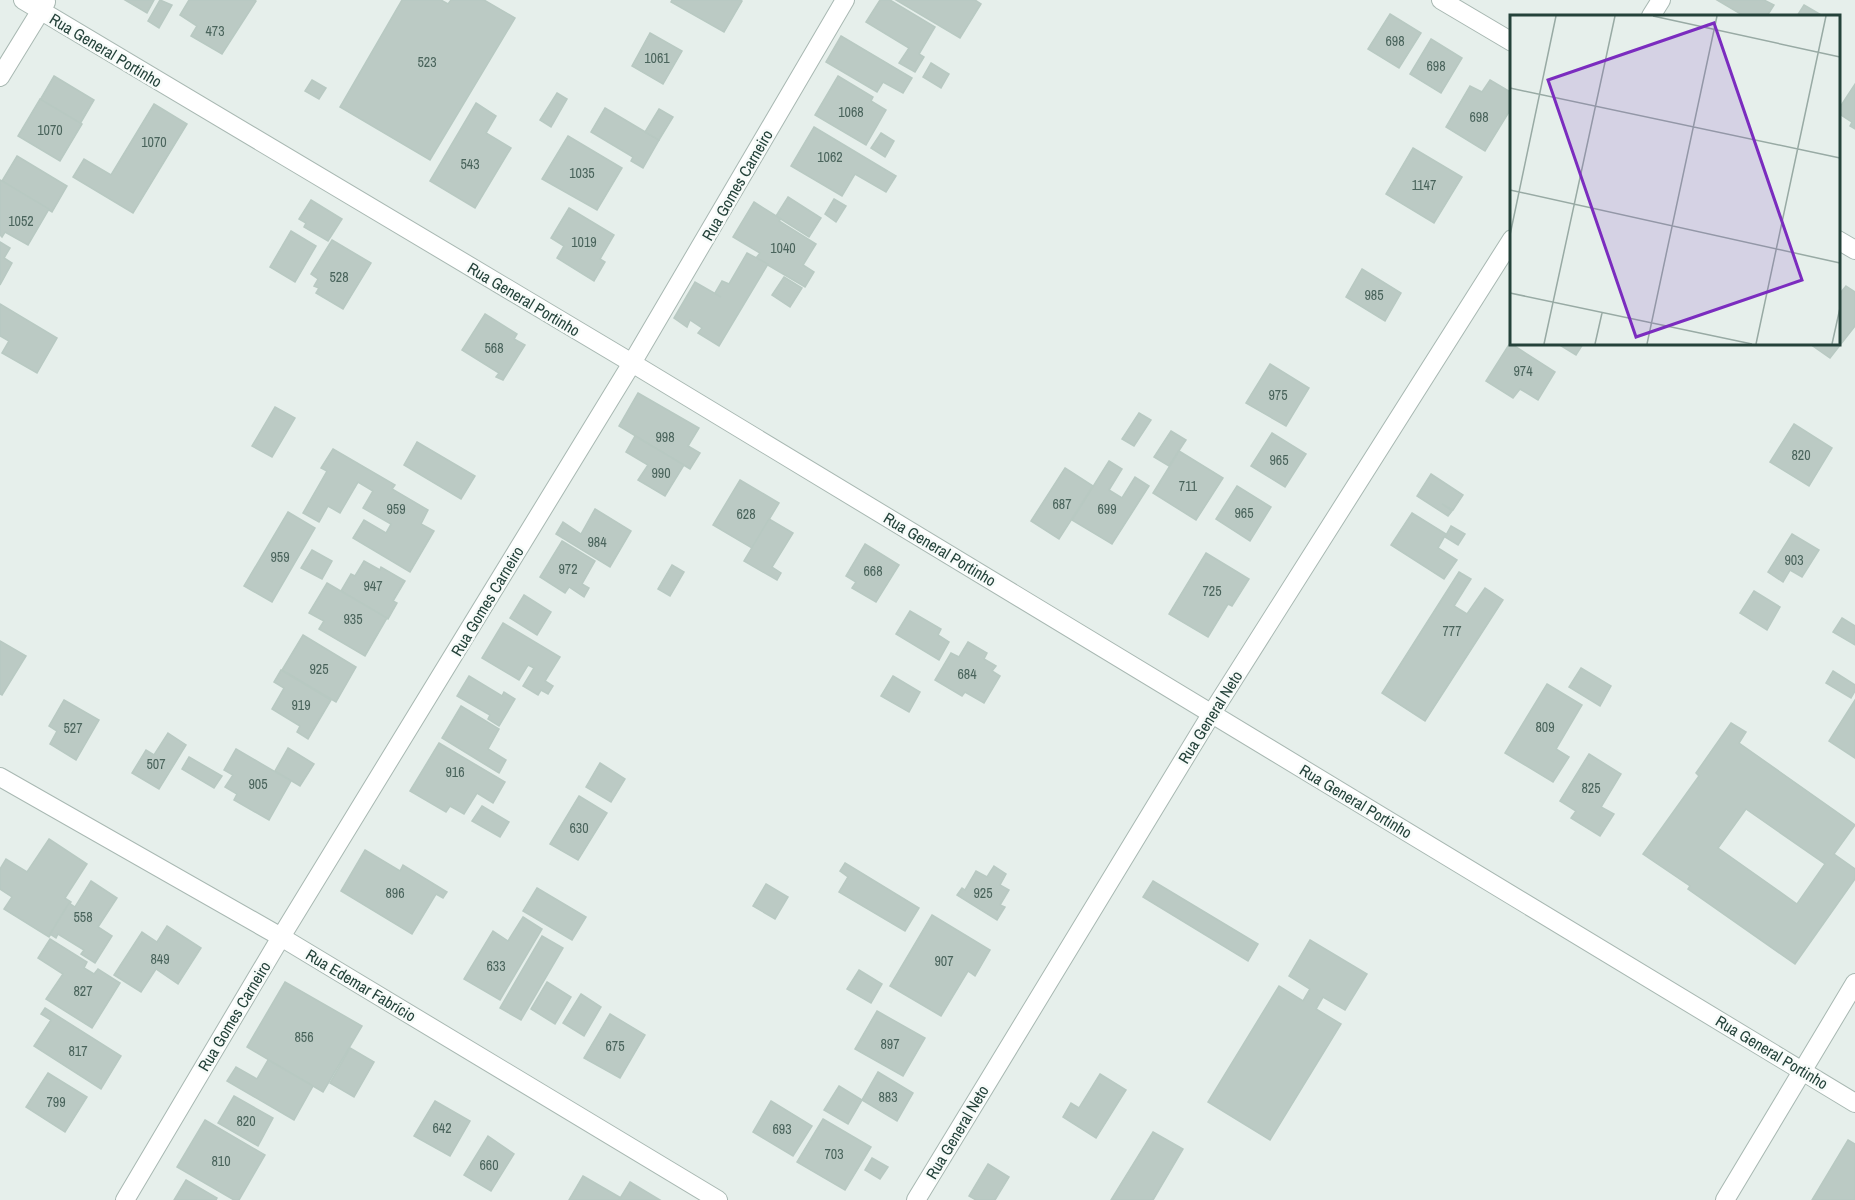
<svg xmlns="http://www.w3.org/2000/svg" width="1855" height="1200" font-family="'Archivo Narrow',sans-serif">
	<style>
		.building { fill: #bbcac4; stroke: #b8c9c2; stroke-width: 1.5; fill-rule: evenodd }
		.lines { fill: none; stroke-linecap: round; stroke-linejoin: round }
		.street-casing { stroke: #a8b8b2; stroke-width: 20 }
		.street { stroke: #fff; stroke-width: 18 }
		.labels { text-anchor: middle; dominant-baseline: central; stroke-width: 5; stroke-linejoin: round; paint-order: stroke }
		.number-label { font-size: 14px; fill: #4a645c }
		.street-label { font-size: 16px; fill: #24423a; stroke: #f7fbf9 }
		.inset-road { fill: none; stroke: #98aaa4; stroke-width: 1.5 }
		.view { fill: #7b2cbf; fill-opacity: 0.15; stroke: #7b2cbf; stroke-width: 3 }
		.inset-edge { fill: none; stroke: #24423a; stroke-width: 3 }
	</style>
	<rect width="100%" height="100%" fill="#e6efeb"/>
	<g class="building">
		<polygon points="125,0 154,0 147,13"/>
		<polygon points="160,0 172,5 159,28 148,21"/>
		<polygon points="189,0 255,0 256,1 222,54 191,36 197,26 180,15"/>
		<polygon points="402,0 441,0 448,4 451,0 484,0 515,18 430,160 340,107"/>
		<polygon points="672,0 740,0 742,1 724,32 671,2"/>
		<polygon points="880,0 890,0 935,27 919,54 924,57 915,72 899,63 909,48 866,22"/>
		<polygon points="896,0 975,0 981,4 960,38"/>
		<polygon points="1717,0 1764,0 1774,5 1767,16 1744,16"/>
		<polygon points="1804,5 1823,16 1797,16"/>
		<polygon points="1390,14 1421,33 1399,68 1368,49"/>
		<polygon points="650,33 682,51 663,84 632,66"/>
		<polygon points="841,36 912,78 903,93 883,82 877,92 826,62"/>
		<polygon points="1431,39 1462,58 1441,93 1410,74"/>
		<polygon points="931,63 949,74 941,88 923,77"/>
		<polygon points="54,76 94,100 80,124 40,100"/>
		<polygon points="838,76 873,97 871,101 886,110 866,145 815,115"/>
		<polygon points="312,80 326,88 319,99 305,91"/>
		<polygon points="1490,80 1512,93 1512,107 1485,151 1446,127 1470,86 1482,92"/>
		<polygon points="1855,84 1855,129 1850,126 1852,122 1838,113 1838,110"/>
		<polygon points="557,93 567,99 551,127 540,120"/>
		<polygon points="40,99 82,124 60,161 18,136"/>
		<polygon points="476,103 496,116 486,133 511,148 475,208 430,181"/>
		<polygon points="154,104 187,124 133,213 73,177 84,159 111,175"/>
		<polygon points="605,108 659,140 643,168 631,161 633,157 591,132"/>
		<polygon points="659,109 673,117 659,140 645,132"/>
		<polygon points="814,127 896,176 886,192 855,174 842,196 791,166"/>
		<polygon points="881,133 894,141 885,157 871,148"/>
		<polygon points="568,136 622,168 597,210 542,179"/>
		<polygon points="1413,148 1462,177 1434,223 1386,194"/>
		<polygon points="17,156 67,186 52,212 2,181"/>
		<polygon points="0,180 49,209 28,245 5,232 2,237 0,235"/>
		<polygon points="788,197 821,218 809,237 776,216"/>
		<polygon points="834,199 846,206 836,222 825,214"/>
		<polygon points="311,200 342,219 328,241 304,227 306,223 299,219"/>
		<polygon points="754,202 781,219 779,221 816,244 803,265 814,272 805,287 756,258 760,253 733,237"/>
		<polygon points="569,208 614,235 600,259 605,262 594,281 557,258 564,246 551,238"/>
		<polygon points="291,231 316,246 295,282 270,267"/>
		<polygon points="332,240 371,263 343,309 316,293 319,288 314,286 318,279 311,274"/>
		<polygon points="0,242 10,248 4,258 12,263 0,285"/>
		<polygon points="747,253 768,264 719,346 698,333 702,328 690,320 687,327 674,318 695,282 721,297 715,293 722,281 729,284"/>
		<polygon points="1362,269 1401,293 1385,321 1346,297"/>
		<polygon points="784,277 802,288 790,307 772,295"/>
		<polygon points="1846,286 1855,292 1855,326 1830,358 1810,344 1838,344 1838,290 1841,292"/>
		<polygon points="0,304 57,338 37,373 2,353 9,341 0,336"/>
		<polygon points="485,314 517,334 514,339 525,345 503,380 496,377 499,373 462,350"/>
		<polygon points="1510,343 1555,372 1538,400 1520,389 1513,398 1486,381"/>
		<polygon points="1558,344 1583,344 1576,355"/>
		<polygon points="1270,364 1309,388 1286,426 1246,403"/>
		<polygon points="638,393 699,428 688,446 700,453 690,469 619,426"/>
		<polygon points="275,407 295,418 272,457 252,446"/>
		<polygon points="1139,413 1151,420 1134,446 1122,439"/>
		<polygon points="1794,424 1832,448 1809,486 1770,462"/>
		<polygon points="1171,431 1186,440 1169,466 1154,457"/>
		<polygon points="1272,433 1306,454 1285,487 1251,466"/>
		<polygon points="635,436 684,465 665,496 638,480 648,465 626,452"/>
		<polygon points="417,442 475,476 461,499 404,465"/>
		<polygon points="333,449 395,485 392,489 428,510 421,524 434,531 410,572 353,538 364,520 386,533 391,524 363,508 373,491 358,482 340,513 328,506 319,522 303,513 327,471 321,468"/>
		<polygon points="1179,451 1223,478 1196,520 1153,493"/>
		<polygon points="1109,461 1122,469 1109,490 1122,498 1135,477 1149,486 1112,544 1072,520"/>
		<polygon points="1065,468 1093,486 1059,539 1031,521"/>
		<polygon points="1431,474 1463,495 1453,510 1442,504 1452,511 1448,516 1417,496"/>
		<polygon points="740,480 779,503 752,548 713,525"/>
		<polygon points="1237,486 1271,507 1250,541 1216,519"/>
		<polygon points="595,509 631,531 610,567 556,534 563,522 581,534"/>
		<polygon points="288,512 315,528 272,602 244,586"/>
		<polygon points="1412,513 1446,534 1438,548 1457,560 1444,579 1391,545"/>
		<polygon points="769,519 793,533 772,567 781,573 777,580 744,561"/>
		<polygon points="1451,526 1465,534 1458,545 1445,537"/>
		<polygon points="1792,534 1819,550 1802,577 1790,570 1783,582 1768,572"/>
		<polygon points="562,541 595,561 582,584 589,588 584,597 569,587 565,593 540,577"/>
		<polygon points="865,544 899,565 876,602 852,588 856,582 846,576"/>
		<polygon points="312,550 332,561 322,579 301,568"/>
		<polygon points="1206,553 1249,579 1232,606 1228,604 1208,637 1169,614"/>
		<polygon points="364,561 380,570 381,567 405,581 393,601 397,603 388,619 341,591 351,574 355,576"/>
		<polygon points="672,565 684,572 670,596 658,589"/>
		<polygon points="1459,572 1471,579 1454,606 1467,614 1485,588 1503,600 1425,721 1382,693"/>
		<polygon points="327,583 387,618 365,656 319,629 324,621 309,613"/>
		<polygon points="1754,591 1780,607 1767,630 1740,613"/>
		<polygon points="524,595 551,612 537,635 510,618"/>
		<polygon points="910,611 941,629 938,635 949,642 939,660 896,634"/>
		<polygon points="1842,618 1855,626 1855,645 1833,632"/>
		<polygon points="503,623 560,657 545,681 553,686 548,694 541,690 538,695 523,686 534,668 528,665 519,680 482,658"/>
		<polygon points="303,635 356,667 336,702 282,670"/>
		<polygon points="0,641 26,656 2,695 0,694"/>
		<polygon points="968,642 987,653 984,659 996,666 992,671 1000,676 984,703 965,692 962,696 935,680 951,653 959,657"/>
		<polygon points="1581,668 1611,686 1600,706 1569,687"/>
		<polygon points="281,670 331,700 308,739 297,732 300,726 272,709 284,688 274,682"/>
		<polygon points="1833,671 1855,685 1855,691 1851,698 1826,683"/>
		<polygon points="469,676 502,696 504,692 515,699 499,726 488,719 490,715 457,696"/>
		<polygon points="893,676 920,692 909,712 881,696"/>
		<polygon points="1547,684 1582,705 1556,749 1569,757 1553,782 1505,753"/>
		<polygon points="64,700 99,720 76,760 50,744 57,731 49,726"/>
		<polygon points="1855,700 1855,758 1829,741"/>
		<polygon points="461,706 499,729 488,749 506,760 499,773 442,738"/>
		<path d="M1731,723L1746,732L1739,743L1855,825L1834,854L1855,869V879L1795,964L1688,889L1690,886L1643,854L1699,776L1696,773ZM1746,809L1825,864L1797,904L1718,848Z"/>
		<polygon points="168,733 186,745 159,789 132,773 146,750 154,755"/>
		<polygon points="439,743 505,782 493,803 477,793 464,814 450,806 446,812 410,791"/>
		<polygon points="288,748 314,764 300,786 275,771"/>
		<polygon points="236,749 291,781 269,820 234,800 237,794 225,787 233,775 224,770"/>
		<polygon points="1589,754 1621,774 1601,807 1614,814 1600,836 1571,818 1576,811 1560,801"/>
		<polygon points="189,757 222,776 214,788 182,769"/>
		<polygon points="600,763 625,779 611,802 586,787"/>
		<polygon points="579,796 607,813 578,860 550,844"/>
		<polygon points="482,806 509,822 500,837 472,821"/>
		<polygon points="49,839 87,864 65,898 71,902 49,937 4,909 12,897 0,889 0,869 6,859 27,872"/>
		<polygon points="365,850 400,871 403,865 447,892 443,898 436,894 412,934 341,891"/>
		<polygon points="845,863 919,908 905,931 839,892 848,877 840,871"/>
		<polygon points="994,866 1006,874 1000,885 1009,890 1000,905 1005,907 997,920 957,895 962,888 965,890 976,871 987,877"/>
		<polygon points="91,881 117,898 98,927 112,936 95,963 81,954 84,950 58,934 56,938 50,934 69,903 75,907"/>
		<polygon points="1153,881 1258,944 1248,961 1143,897"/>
		<polygon points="766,884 788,897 775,919 753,906"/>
		<polygon points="537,888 586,917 572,940 523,911"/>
		<polygon points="932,915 990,950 975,976 968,971 941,1016 890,986"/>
		<polygon points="523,917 542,929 500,1000 464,979 493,931 508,941"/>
		<polygon points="167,926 201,948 178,984 156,969 141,992 114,975 142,932 157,942"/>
		<polygon points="542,936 563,948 521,1020 500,1008"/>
		<polygon points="50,939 87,962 84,968 94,974 98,969 120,983 92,1028 46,999 63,974 38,958"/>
		<polygon points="1310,940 1367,974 1345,1010 1323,997 1316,1009 1341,1024 1270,1140 1208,1102 1279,986 1303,1001 1310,989 1289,976"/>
		<polygon points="859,970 882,984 871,1003 847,989"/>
		<polygon points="285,982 362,1026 323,1092 247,1047"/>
		<polygon points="547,982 571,997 555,1024 531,1009"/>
		<polygon points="581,994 601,1007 584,1036 563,1023"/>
		<polygon points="45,1008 121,1056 101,1089 34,1046 51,1020 41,1014"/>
		<polygon points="877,1011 925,1038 903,1076 855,1049"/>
		<polygon points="610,1014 645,1035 620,1078 584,1058"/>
		<polygon points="350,1048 374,1062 354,1097 330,1083"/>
		<polygon points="268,1060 313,1086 294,1120 227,1081 236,1067 257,1079"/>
		<polygon points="878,1072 913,1093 897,1121 862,1100"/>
		<polygon points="48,1073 87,1097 65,1132 26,1107"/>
		<polygon points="1100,1074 1126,1090 1096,1138 1063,1117 1071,1103 1079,1108"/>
		<polygon points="839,1086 862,1100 848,1124 824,1110"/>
		<polygon points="234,1096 273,1118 258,1146 218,1123"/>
		<polygon points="435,1101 470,1121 450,1156 414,1136"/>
		<polygon points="771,1101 812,1126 793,1156 753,1132"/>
		<polygon points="823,1119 871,1147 845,1190 797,1162"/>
		<polygon points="205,1120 265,1155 239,1200 234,1200 177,1167"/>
		<polygon points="1153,1132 1183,1149 1153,1200 1111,1200"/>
		<polygon points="488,1136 514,1154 491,1191 464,1175"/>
		<polygon points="1848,1140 1855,1144 1855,1200 1812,1200"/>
		<polygon points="872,1158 888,1167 880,1179 865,1170"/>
		<polygon points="988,1164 1009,1177 995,1200 976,1200 969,1196"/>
		<polygon points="583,1176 621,1198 619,1200 569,1200"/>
		<polygon points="186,1180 217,1198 216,1200 174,1200"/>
		<polygon points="630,1182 660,1200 619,1200"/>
	</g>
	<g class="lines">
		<defs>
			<g id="street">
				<polyline points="23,0 632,363 1855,1103"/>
				<polyline points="1441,0 1512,42"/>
				<polyline points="1651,16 1661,0"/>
				<polyline points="0,77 46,2"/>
				<polyline points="1838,240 1855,250"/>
				<polyline points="0,777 281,937 718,1200"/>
				<polyline points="125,1200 281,937 632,363 845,0"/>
				<polyline points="916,1200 1212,713 1512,239"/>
				<polyline points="1725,1200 1855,983"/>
			</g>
		</defs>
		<use href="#street" class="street-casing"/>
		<use href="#street" class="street"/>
	</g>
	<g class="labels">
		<g class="number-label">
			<text x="215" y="31">473</text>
			<text x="1395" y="41">698</text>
			<text x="657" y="58">1061</text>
			<text x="427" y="62">523</text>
			<text x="1436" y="66">698</text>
			<text x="851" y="112">1068</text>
			<text x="1479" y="117">698</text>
			<text x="50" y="130">1070</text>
			<text x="154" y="142">1070</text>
			<text x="830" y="157">1062</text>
			<text x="470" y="164">543</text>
			<text x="582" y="173">1035</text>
			<text x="1424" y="185">1147</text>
			<text x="21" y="221">1052</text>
			<text x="584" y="242">1019</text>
			<text x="783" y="248">1040</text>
			<text x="339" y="277">528</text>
			<text x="1374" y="295">985</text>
			<text x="494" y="348">568</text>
			<text x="1523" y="371">974</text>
			<text x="1278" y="395">975</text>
			<text x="665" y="437">998</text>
			<text x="1801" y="455">820</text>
			<text x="1279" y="460">965</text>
			<text x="661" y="473">990</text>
			<text x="1188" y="486">711</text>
			<text x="1062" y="504">687</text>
			<text x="396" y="509">959</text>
			<text x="1107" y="509">699</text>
			<text x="1244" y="513">965</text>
			<text x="746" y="514">628</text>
			<text x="597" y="542">984</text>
			<text x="280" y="557">959</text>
			<text x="1794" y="560">903</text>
			<text x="568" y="569">972</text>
			<text x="873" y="571">668</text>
			<text x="373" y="586">947</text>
			<text x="1212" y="591">725</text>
			<text x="353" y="619">935</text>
			<text x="1452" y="631">777</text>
			<text x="319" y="669">925</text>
			<text x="967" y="674">684</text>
			<text x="301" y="705">919</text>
			<text x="1545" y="727">809</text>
			<text x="73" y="728">527</text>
			<text x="156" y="764">507</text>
			<text x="455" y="772">916</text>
			<text x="258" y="784">905</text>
			<text x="1591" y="788">825</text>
			<text x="579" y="828">630</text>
			<text x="395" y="893">896</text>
			<text x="983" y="893">925</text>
			<text x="83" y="917">558</text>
			<text x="160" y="959">849</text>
			<text x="944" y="961">907</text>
			<text x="496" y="966">633</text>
			<text x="83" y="991">827</text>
			<text x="304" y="1037">856</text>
			<text x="890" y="1044">897</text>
			<text x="615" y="1046">675</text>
			<text x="78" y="1051">817</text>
			<text x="888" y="1097">883</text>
			<text x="56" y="1102">799</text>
			<text x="246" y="1121">820</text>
			<text x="442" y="1128">642</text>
			<text x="782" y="1129">693</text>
			<text x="834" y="1154">703</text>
			<text x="221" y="1161">810</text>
			<text x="489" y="1165">660</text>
		</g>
		<g class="street-label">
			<text transform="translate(106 50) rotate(31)">Rua General Portinho</text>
			<text transform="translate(737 185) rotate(-60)">Rua Gomes Carneiro</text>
			<text transform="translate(524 299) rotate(31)">Rua General Portinho</text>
			<text transform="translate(940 549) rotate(31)">Rua General Portinho</text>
			<text transform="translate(487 601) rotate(-59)">Rua Gomes Carneiro</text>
			<text transform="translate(1210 717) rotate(-58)">Rua General Neto</text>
			<text transform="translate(1356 801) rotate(31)">Rua General Portinho</text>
			<text transform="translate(361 985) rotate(31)">Rua Edemar Fabrício</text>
			<text transform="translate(234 1016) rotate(-59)">Rua Gomes Carneiro</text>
			<text transform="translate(1772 1052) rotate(31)">Rua General Portinho</text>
			<text transform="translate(957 1132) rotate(-59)">Rua General Neto</text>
		</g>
	</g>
	<g transform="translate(1510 15)">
		<rect width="330" height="330" fill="#e6efeb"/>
		<path class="inset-road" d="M143,1L330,42M0,73L330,143M0,175L330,248M0,220L46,1M0,278L242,329M34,329L105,1M85,329L92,298M137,329L207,1M246,329L316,1M322,329L330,293"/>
		<path class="view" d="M204,8L292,265L126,322L38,65Z"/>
		<rect width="330" height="330" class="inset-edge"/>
	</g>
</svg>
